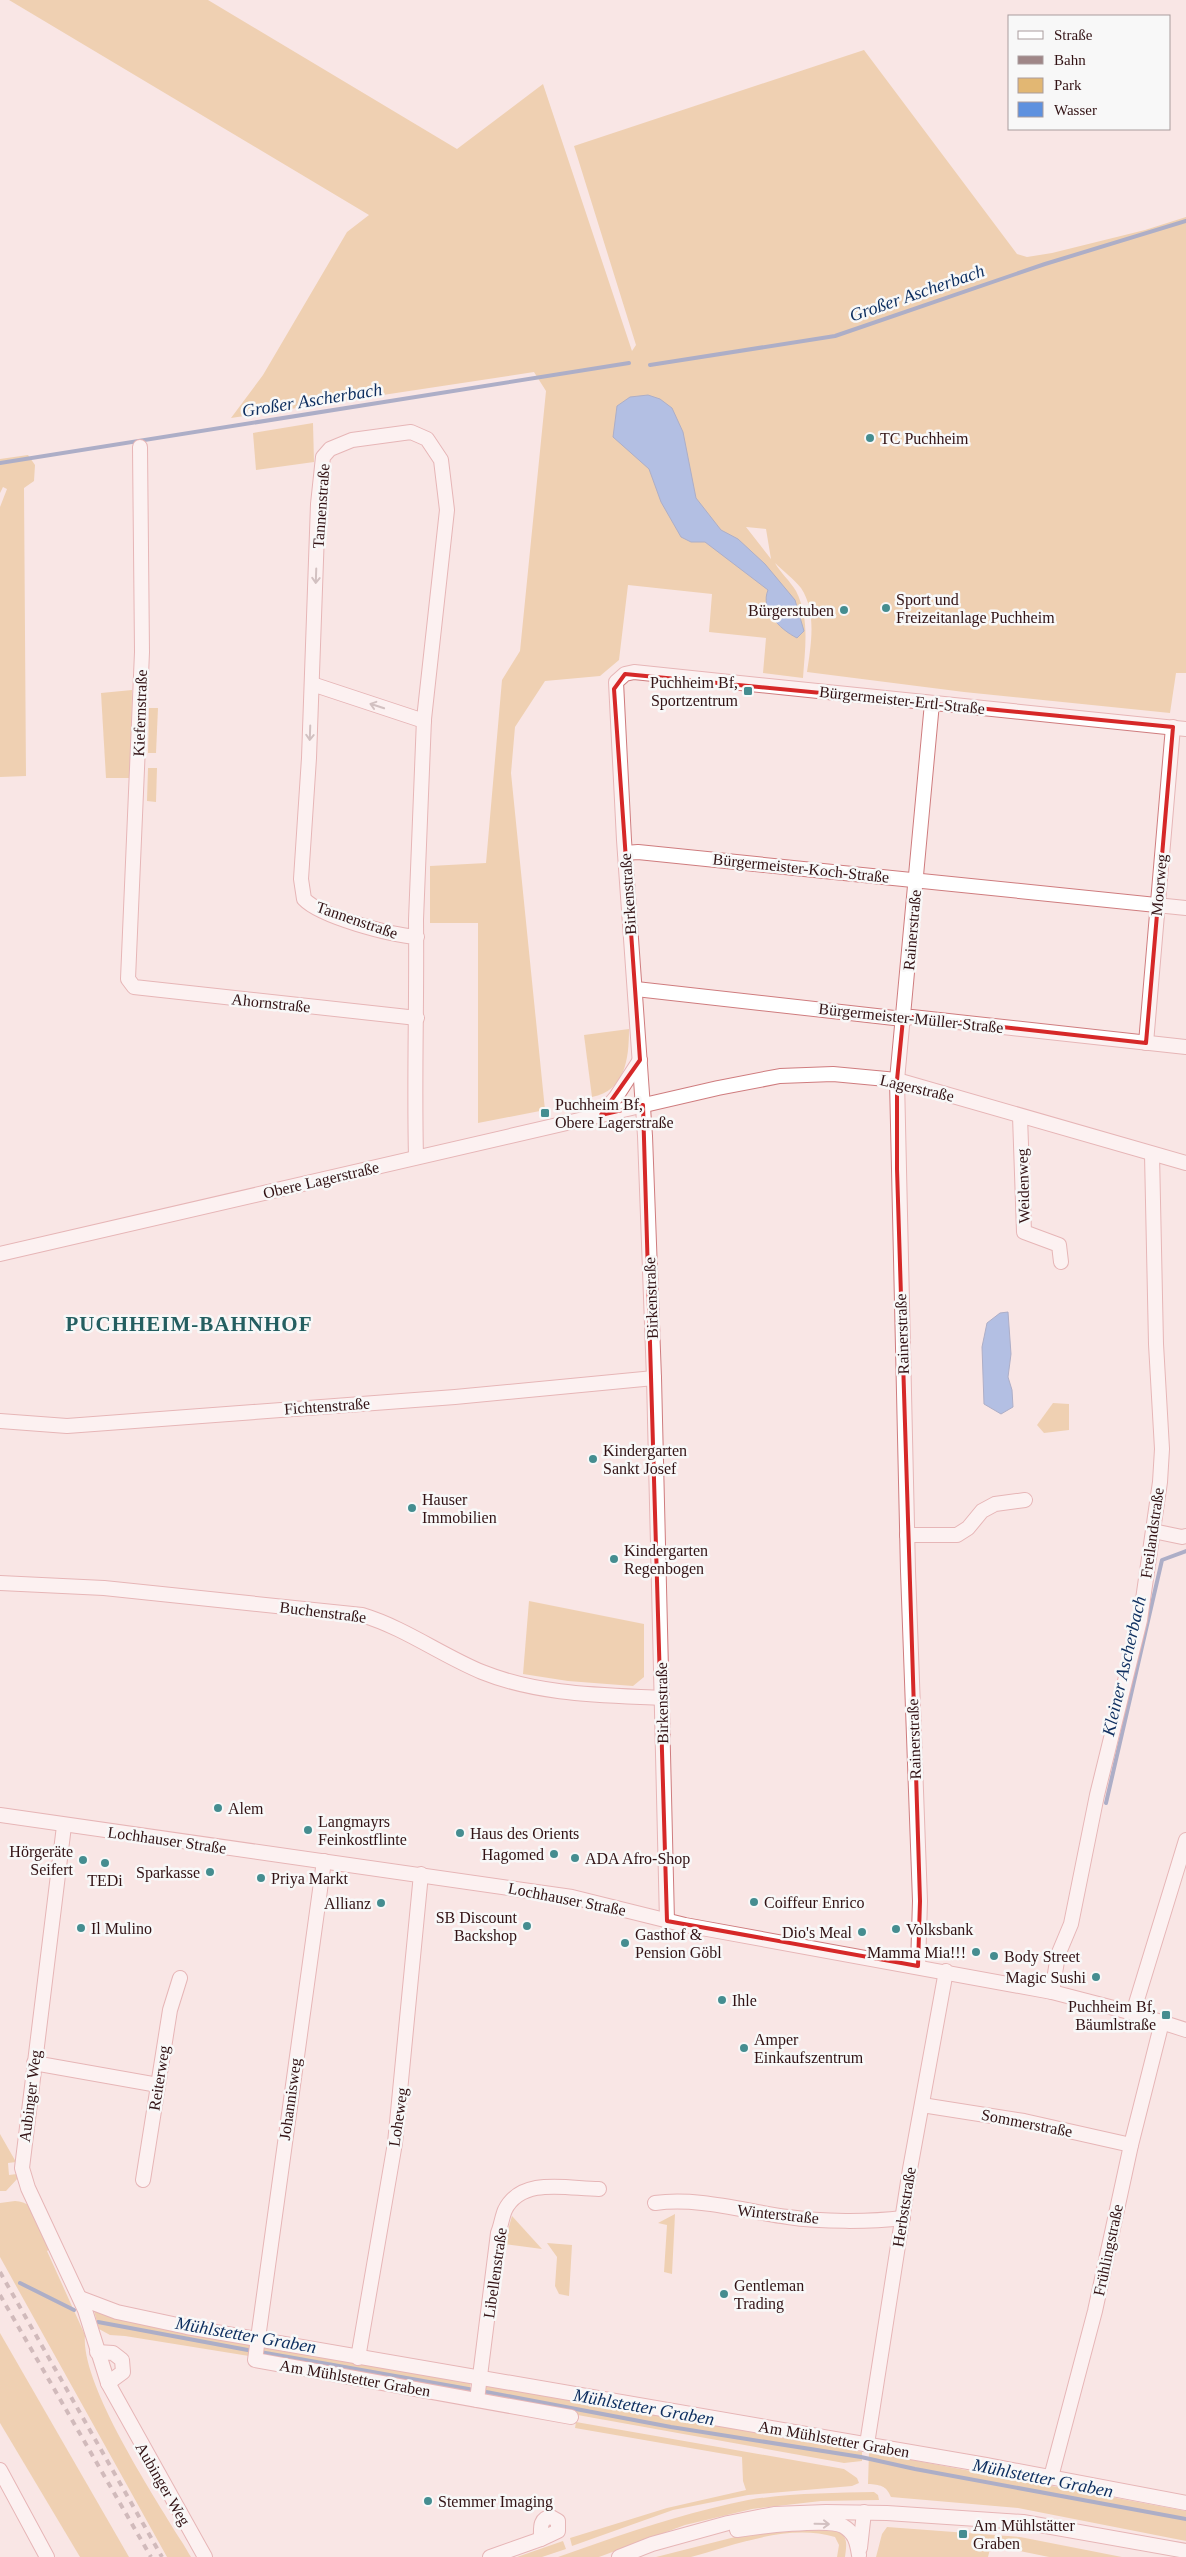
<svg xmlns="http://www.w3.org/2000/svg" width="1186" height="2557" font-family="Georgia,serif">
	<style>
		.green { fill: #e2b773; fill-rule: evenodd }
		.water { fill: #5e91df; stroke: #516ba2 }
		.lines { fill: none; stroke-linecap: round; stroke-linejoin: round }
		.stream { stroke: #516ba2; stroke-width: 4 }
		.minor-casing { stroke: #cf7c7e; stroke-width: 16 }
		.minor { stroke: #fff; stroke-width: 14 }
		.rail { stroke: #9f8687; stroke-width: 4; stroke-dasharray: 6 6; stroke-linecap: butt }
		.oneway { stroke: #a39495 }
		.marked { fill: none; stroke: #d62828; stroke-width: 4; stroke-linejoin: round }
		.poi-dot { fill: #458d90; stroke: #f8f8f8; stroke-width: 2 }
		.labels { text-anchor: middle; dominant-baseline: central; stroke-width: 5; stroke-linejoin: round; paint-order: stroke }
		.poi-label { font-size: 16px; fill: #321214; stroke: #f8f8f8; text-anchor: start }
		.street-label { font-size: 16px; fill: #321214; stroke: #f8f8f8 }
		.water-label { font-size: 18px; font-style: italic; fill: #0d2e5f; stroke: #f8f8f8 }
		.district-label { font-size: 21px; font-weight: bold; letter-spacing: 1px; fill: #245e60; stroke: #f8f8f8 }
	</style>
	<rect width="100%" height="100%" fill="#f9e6e5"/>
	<g class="green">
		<path d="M9,0H208L457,149L543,84L632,351L636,345L574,146L864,50L1017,254L1027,257L1052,253L1145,230L1186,217V673H1176L1170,713L964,692L807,672C811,645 817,612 801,588C794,579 783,571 775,563C780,572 790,581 796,591C810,619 805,648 803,678L763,673L766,638L709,632L712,594L628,585L619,660L600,676L545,681L515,727L511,773L545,1110L478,1123V923H430V866L486,863L502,680L520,651L546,391L534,372L231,418L263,375L347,232L369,215ZM746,527L766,529L771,559Z"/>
		<polygon points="313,423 314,462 256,470 253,433"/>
		<polygon points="28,455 35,465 34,481 24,488 26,776 0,777 0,507 7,489 3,487 0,493 0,459"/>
		<polygon points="132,690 131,778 106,778 101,693"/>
		<polygon points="149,708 158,708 156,753 148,753"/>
		<polygon points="148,768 157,768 156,802 147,801"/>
		<path d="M629,1029C629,1059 625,1091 592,1097L584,1035Z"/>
		<polygon points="1053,1403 1069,1404 1069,1430 1044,1433 1037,1425"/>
		<polygon points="529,1601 644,1624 644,1677 633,1686 568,1681 523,1674"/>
		<polygon points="0,2134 16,2162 8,2163 9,2175 17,2174 18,2178 6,2191 0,2191"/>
		<path d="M15,2201C39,2202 42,2229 50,2249L47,2251L85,2335C80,2387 162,2508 191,2557H167L0,2257V2203Z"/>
		<polygon points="675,2214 672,2274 664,2272 667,2225 658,2223"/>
		<polygon points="512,2216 542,2249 504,2244"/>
		<polygon points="547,2243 572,2245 569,2296 559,2294 555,2286 557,2257"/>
		<polygon points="93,2307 251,2342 249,2356 125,2336 110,2335 99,2329"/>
		<polygon points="0,2333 129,2557 80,2557 0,2423"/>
		<polygon points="264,2345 471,2381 469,2395 262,2358"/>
		<polygon points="485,2384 862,2452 862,2461 844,2463 483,2398"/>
		<polygon points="576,2422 844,2469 857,2478 859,2483 852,2486 748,2495 673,2510 572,2546 570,2538 667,2508 746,2490 743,2481 742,2457 575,2428"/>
		<path d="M869,2452L1186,2511V2541L1018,2508L891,2497C886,2485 880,2485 868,2484Z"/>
		<path d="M874,2492L878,2495L879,2500L821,2501L752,2509L685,2525L599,2557H558C620,2535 683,2513 748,2500C789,2493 833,2493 874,2492Z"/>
		<polygon points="887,2527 1020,2537 1122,2557 1049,2557 991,2545 988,2557 876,2557 882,2534"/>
		<path d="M834,2528C848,2535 847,2542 845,2557H837L839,2545L835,2537C788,2523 736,2545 691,2557C681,2557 667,2557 656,2557L739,2536L781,2529Z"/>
		<polygon points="563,2541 566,2549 542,2557 517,2557"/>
	</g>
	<g class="water">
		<path d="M648,395L660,399L672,408L683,432L696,498L721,530L738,539L765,564L795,600L804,631L797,638C779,629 760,609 768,590L705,542H691L681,537L661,502L649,469L613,437L617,406L630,397Z"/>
		<polygon points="1008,1312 1011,1354 1008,1377 1012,1390 1013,1407 1001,1414 984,1404 982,1347 987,1323 1000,1313"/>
	</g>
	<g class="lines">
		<g class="stream">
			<polyline points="650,365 835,336 1045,264 1186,221"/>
			<polyline points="0,463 629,363"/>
			<polyline points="1106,1803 1162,1560 1186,1551"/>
			<polyline points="20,2283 74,2310"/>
			<polyline points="98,2322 253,2351"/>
			<polyline points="260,2352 474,2390"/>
			<polyline points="481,2391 671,2427 861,2457 915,2469 1186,2519"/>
		</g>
		<defs>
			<g id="minor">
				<polyline points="140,447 142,652 128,979 134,987 417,1018"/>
				<polyline points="312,684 424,721"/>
				<polyline points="625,853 638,852 1186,908"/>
				<polyline points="636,989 903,1019 912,1017 1186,1047"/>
				<polyline points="1146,1043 1173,727"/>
				<polyline points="601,1115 616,1097 640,1060"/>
				<polyline points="1020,1116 1024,1232 1059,1245 1061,1262"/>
				<path d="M416,1157C414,1078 417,999 416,920L424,719L447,510L441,460L427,439L411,432L352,440L330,449L323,457L318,504L309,758L301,879L304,899C321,917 391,935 417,937"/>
				<polyline points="0,1254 718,1088 780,1076 833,1074 897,1080 1186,1163"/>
				<polyline points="0,1421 67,1426 455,1397 654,1378"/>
				<polyline points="1153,1531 1182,1537 1186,1536"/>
				<polyline points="907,1535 957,1535 968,1528 982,1511 995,1504 1025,1500"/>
				<path d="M0,1583L104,1588L362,1615C405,1628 441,1655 482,1672C539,1695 602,1695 662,1698"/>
				<polyline points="0,1815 572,1897 685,1925 1052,1992 1133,2013 1186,2030"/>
				<polyline points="64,1826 22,2168 28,2188 85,2310 108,2383 205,2557"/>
				<polyline points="324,1861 255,2360 571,2417"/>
				<polyline points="667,1921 654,1378 645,1136 624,840 616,682 625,674 634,672 1186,729"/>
				<polyline points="918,1966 920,1901 908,1571 897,1080 932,703"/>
				<polyline points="1052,1992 1058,1955 1071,1924 1097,1795 1140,1620 1160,1482 1162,1449 1156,1344 1152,1154"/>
				<polyline points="1133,2013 1186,1840"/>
				<polyline points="34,2063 158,2085"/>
				<polyline points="922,2105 1024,2121 1131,2145"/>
				<polyline points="143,2180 170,2010 180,1978"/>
				<path d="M655,2203C698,2197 744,2211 788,2217C821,2222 870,2222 903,2218"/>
				<polyline points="80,2298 117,2312 187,2327 986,2465 1186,2503"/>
				<polyline points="97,2352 113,2353 122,2360 123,2372 108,2383"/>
				<polyline points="358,2358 395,2143 421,1874"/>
				<path d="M477,2400L498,2233C501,2226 502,2217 505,2210C522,2176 569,2189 599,2189"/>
				<polyline points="867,2444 910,2169 946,1971"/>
				<polyline points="0,2470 47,2557"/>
				<polyline points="1051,2477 1095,2311 1131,2145 1162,2022"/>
				<path d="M551,2517L558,2521V2531L541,2539C541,2529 539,2518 551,2517Z"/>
				<path d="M737,2530C756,2527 828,2518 843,2526C855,2533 857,2542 859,2555"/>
				<polyline points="860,2548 864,2512"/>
				<polyline points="490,2557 541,2539"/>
				<polyline points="619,2557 652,2544 728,2523 774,2514 826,2512 887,2513 1023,2522 1186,2551"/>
			</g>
		</defs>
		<use href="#minor" class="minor-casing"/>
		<use href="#minor" class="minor"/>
		<g class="rail">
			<polyline points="0,2272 162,2557"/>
			<polyline points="0,2295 151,2557"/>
		</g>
	</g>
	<defs><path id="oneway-shaft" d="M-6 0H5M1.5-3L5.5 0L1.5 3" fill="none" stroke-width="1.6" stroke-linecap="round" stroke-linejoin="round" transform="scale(1.25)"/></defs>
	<g class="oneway">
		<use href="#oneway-shaft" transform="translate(316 576) rotate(92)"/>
		<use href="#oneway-shaft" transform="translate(377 706) rotate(-162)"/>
		<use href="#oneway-shaft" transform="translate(310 733) rotate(92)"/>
		<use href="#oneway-shaft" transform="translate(822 2524) rotate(1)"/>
	</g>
	<path d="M0 0H1186V2557H0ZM625,674L1173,727L1146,1043L912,1017L903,1019L897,1080V1169L920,1901L918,1966L667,1921L643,1105L601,1115L640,1060L614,689Z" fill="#f9e6e5" fill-opacity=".55" fill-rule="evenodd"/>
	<path class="marked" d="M625,674L1173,727L1146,1043L912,1017L903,1019L897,1080V1169L920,1901L918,1966L667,1921L643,1105L601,1115L640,1060L614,689Z"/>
	<g class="poi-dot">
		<circle cx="870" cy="438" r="5"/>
		<circle cx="886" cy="608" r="5"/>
		<circle cx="844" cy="610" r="5"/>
		<rect x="743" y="686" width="10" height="10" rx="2.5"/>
		<rect x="540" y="1108" width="10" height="10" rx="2.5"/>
		<circle cx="593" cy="1459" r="5"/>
		<circle cx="412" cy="1508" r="5"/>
		<circle cx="614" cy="1559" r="5"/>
		<circle cx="218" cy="1808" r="5"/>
		<circle cx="308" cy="1830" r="5"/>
		<circle cx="460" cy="1833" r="5"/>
		<circle cx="554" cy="1854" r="5"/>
		<circle cx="575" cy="1858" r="5"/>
		<circle cx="83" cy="1860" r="5"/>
		<circle cx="105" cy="1863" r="5"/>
		<circle cx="210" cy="1872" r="5"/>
		<circle cx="261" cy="1878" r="5"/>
		<circle cx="754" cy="1902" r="5"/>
		<circle cx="381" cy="1903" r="5"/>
		<circle cx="527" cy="1926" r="5"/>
		<circle cx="81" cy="1928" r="5"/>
		<circle cx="896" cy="1929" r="5"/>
		<circle cx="862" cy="1932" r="5"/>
		<circle cx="625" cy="1943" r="5"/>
		<circle cx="976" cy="1952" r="5"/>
		<circle cx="994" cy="1956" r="5"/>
		<circle cx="1096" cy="1977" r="5"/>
		<circle cx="722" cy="2000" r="5"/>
		<rect x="1161" y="2010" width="10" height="10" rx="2.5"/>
		<circle cx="744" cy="2048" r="5"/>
		<circle cx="724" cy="2294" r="5"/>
		<circle cx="428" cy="2501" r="5"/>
		<rect x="958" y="2529" width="10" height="10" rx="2.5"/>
	</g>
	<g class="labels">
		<g class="poi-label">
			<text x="880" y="438">TC Puchheim</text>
			<text x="896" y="599">Sport und<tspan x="896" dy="18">Freizeitanlage Puchheim</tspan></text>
			<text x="834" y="610" text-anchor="end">Bürgerstuben</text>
			<text x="738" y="682" text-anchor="end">Puchheim Bf,<tspan x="738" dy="18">Sportzentrum</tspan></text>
			<text x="555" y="1104">Puchheim Bf,<tspan x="555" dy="18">Obere Lagerstraße</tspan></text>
			<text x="603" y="1450">Kindergarten<tspan x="603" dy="18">Sankt Josef</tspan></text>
			<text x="422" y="1499">Hauser<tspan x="422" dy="18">Immobilien</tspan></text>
			<text x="624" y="1550">Kindergarten<tspan x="624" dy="18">Regenbogen</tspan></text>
			<text x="228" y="1808">Alem</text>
			<text x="318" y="1821">Langmayrs<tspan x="318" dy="18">Feinkostflinte</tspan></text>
			<text x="470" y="1833">Haus des Orients</text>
			<text x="73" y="1851" text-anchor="end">Hörgeräte<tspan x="73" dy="18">Seifert</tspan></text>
			<text x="544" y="1854" text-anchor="end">Hagomed</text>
			<text x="585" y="1858">ADA Afro-Shop</text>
			<text x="200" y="1872" text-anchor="end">Sparkasse</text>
			<text x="271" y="1878">Priya Markt</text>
			<text x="105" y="1880" text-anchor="middle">TEDi</text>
			<text x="764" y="1902">Coiffeur Enrico</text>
			<text x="371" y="1903" text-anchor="end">Allianz</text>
			<text x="517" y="1917" text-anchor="end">SB Discount<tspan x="517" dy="18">Backshop</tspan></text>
			<text x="91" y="1928">Il Mulino</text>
			<text x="906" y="1929">Volksbank</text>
			<text x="852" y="1932" text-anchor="end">Dio's Meal</text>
			<text x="635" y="1934">Gasthof &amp;<tspan x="635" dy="18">Pension Göbl</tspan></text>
			<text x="966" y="1952" text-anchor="end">Mamma Mia!!!</text>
			<text x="1004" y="1956">Body Street</text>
			<text x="1086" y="1977" text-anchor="end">Magic Sushi</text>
			<text x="732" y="2000">Ihle</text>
			<text x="1156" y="2006" text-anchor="end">Puchheim Bf,<tspan x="1156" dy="18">Bäumlstraße</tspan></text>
			<text x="754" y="2039">Amper<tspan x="754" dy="18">Einkaufszentrum</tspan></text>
			<text x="734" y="2285">Gentleman<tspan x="734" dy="18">Trading</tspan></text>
			<text x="438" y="2501">Stemmer Imaging</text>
			<text x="973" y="2525">Am Mühlstätter<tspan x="973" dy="18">Graben</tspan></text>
		</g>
		<g class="street-label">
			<text transform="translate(321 506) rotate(-86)">Tannenstraße</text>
			<text transform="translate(902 700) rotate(6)">Bürgermeister-Ertl-Straße</text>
			<text transform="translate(140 713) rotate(-88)">Kiefernstraße</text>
			<text transform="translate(801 868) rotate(6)">Bürgermeister-Koch-Straße</text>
			<text transform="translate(1159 885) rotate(-85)">Moorweg</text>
			<text transform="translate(628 894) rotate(-94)">Birkenstraße</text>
			<text transform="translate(357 920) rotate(19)">Tannenstraße</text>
			<text transform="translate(912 930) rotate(-85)">Rainerstraße</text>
			<text transform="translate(271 1003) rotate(6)">Ahornstraße</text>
			<text transform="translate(911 1018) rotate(6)">Bürgermeister-Müller-Straße</text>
			<text transform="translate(917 1088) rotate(13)">Lagerstraße</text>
			<text transform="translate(321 1180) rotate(-13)">Obere Lagerstraße</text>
			<text transform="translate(1023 1186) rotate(-92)">Weidenweg</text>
			<text transform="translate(651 1298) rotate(-92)">Birkenstraße</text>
			<text transform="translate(902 1334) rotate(-92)">Rainerstraße</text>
			<text transform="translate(327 1406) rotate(-4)">Fichtenstraße</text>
			<text transform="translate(1152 1533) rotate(-82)">Freilandstraße</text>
			<text transform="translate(323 1612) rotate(7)">Buchenstraße</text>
			<text transform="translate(662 1703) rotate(-91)">Birkenstraße</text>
			<text transform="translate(914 1739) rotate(-92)">Rainerstraße</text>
			<text transform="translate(167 1840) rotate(8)">Lochhauser Straße</text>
			<text transform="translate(567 1899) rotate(11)">Lochhauser Straße</text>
			<text transform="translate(159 2078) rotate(-81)">Reiterweg</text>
			<text transform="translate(30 2096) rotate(-83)">Aubinger Weg</text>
			<text transform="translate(290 2099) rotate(-82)">Johannisweg</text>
			<text transform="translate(398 2117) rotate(-82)">Loheweg</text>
			<text transform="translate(1027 2123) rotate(11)">Sommerstraße</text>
			<text transform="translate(904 2207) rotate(-81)">Herbststraße</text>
			<text transform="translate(778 2214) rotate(6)">Winterstraße</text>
			<text transform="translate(1108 2250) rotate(-78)">Frühlingstraße</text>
			<text transform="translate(495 2273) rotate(-82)">Libellenstraße</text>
			<text transform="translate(355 2378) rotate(10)">Am Mühlstetter Graben</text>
			<text transform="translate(834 2439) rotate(10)">Am Mühlstetter Graben</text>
			<text transform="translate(163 2484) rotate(60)">Aubinger Weg</text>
		</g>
		<g class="water-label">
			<text transform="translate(917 293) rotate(-19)">Großer Ascherbach</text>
			<text transform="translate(312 400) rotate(-9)">Großer Ascherbach</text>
			<text transform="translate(1124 1666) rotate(-77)">Kleiner Ascherbach</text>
			<text transform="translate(246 2335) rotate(10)">Mühlstetter Graben</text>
			<text transform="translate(644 2407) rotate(10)">Mühlstetter Graben</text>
			<text transform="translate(1043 2478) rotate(11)">Mühlstetter Graben</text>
		</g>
		<g class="district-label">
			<text x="189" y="1324">PUCHHEIM-BAHNHOF</text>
		</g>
	</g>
	<rect x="1008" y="15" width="162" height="115" fill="#f8f8f8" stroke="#a99c9d"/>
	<rect x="1018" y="31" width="25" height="8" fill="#ffffff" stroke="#a99c9d"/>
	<text x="1054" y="40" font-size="15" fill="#321214">Straße</text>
	<rect x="1018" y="56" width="25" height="8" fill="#9f8687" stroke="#a99c9d"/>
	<text x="1054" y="65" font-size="15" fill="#321214">Bahn</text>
	<rect x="1018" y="78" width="25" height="15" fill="#e2b773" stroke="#a99c9d"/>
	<text x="1054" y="90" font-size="15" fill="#321214">Park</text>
	<rect x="1018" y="102" width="25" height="15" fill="#5e91df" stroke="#a99c9d"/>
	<text x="1054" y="115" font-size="15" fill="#321214">Wasser</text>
</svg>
